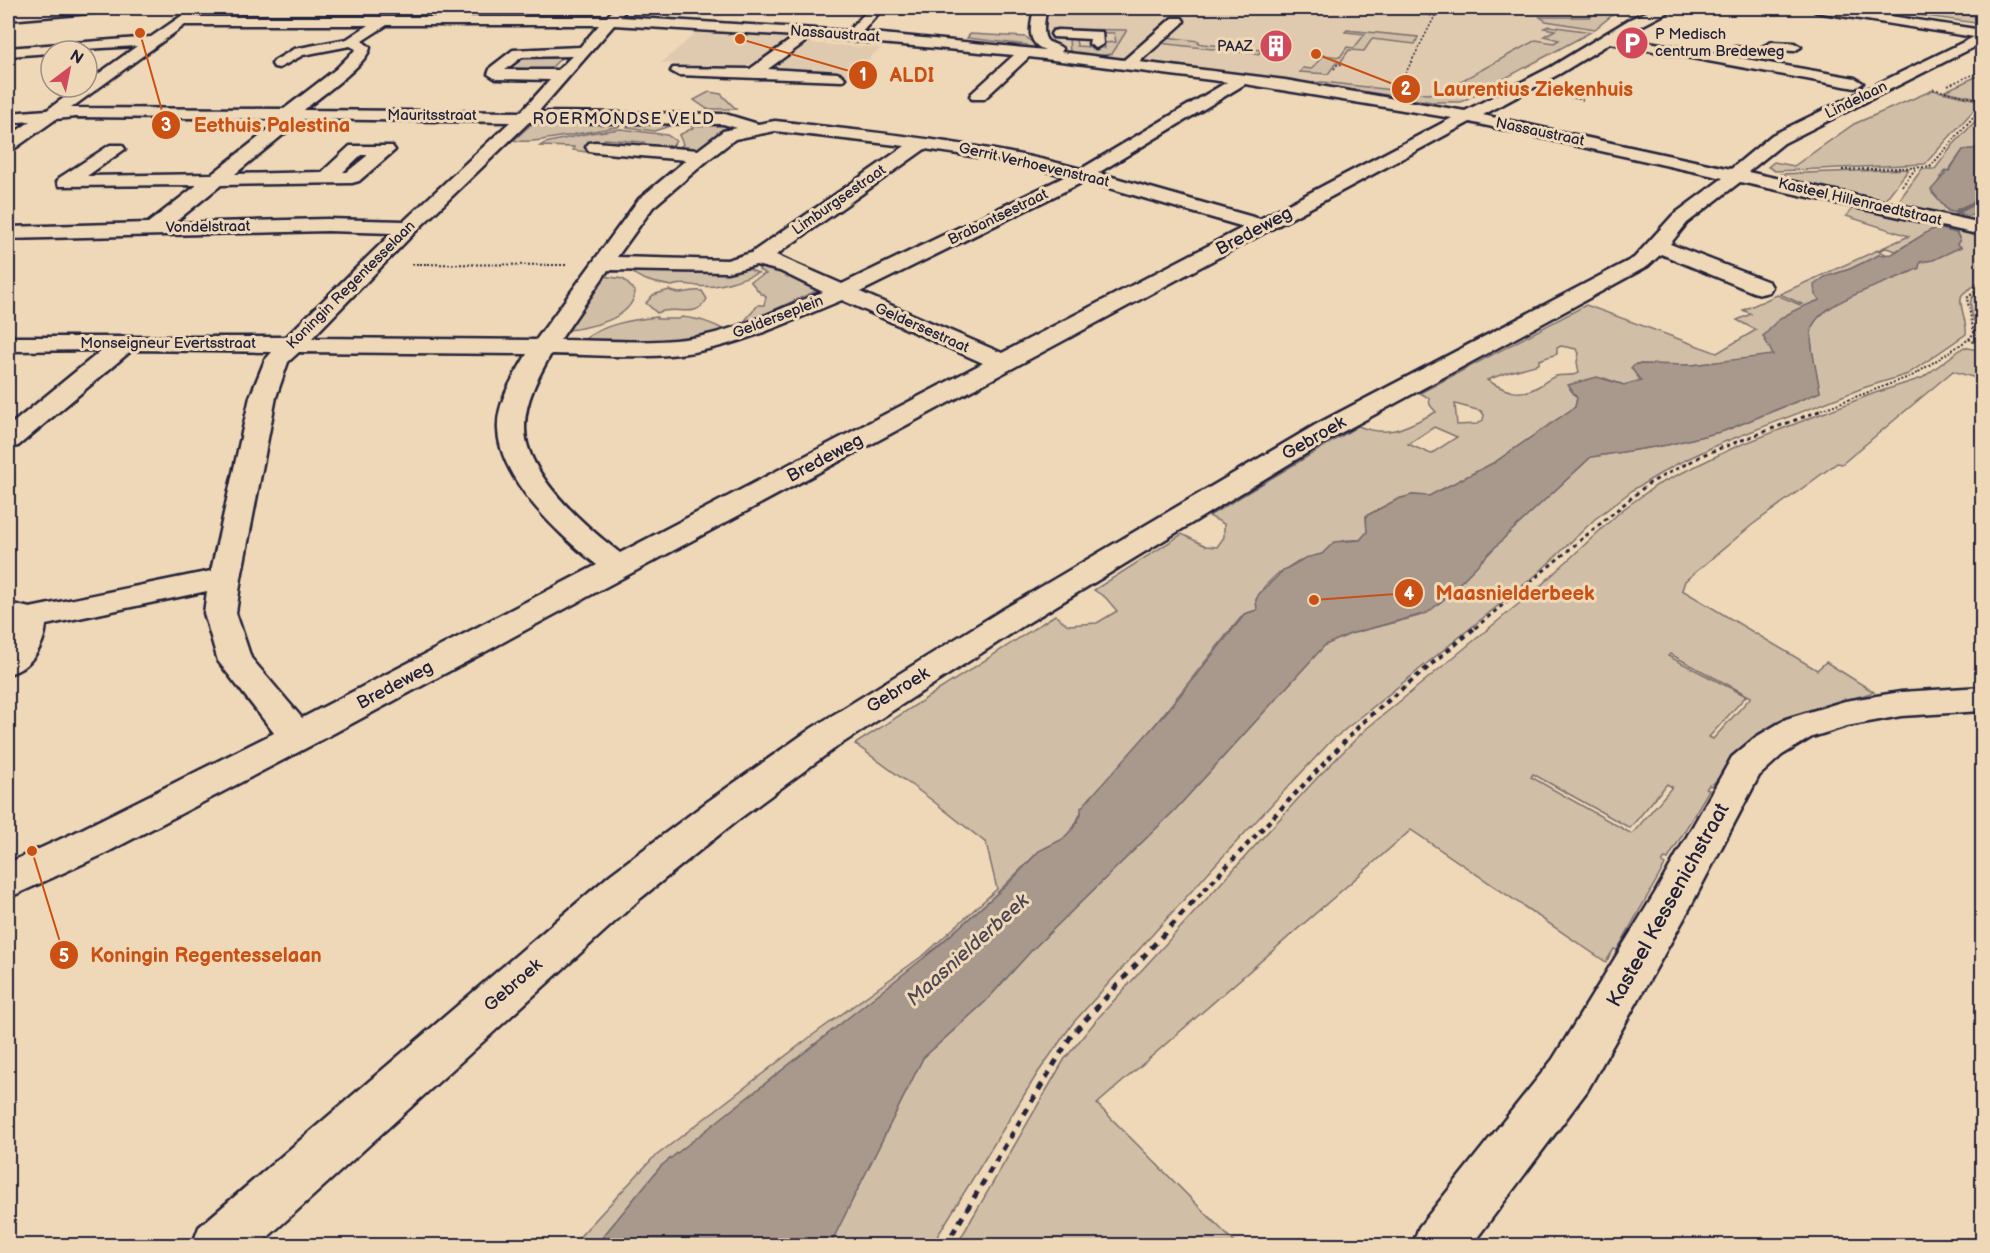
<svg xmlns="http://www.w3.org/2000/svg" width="1990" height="1253" font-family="'Balsamiq Sans',sans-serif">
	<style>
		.built { fill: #e0caaf }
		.green { fill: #d1bea6; stroke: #7a7070; stroke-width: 1.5; fill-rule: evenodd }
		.water { fill: #a9998d; stroke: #73696c; stroke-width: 1.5 }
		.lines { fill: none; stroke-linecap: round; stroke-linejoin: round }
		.stream { fill: #73696c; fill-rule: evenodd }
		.minor-casing { stroke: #22223b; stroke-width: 5 }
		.path-far4 { stroke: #22223b; stroke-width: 1.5; stroke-dasharray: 2 2; stroke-linecap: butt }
		.path-far3 { stroke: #22223b; stroke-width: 2; stroke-dasharray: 2 2; stroke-linecap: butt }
		.path-far2 { stroke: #22223b; stroke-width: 3; stroke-dasharray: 4 4; stroke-linecap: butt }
		.path-far1 { stroke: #22223b; stroke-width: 4.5; stroke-dasharray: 5 5; stroke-linecap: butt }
		.path { stroke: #22223b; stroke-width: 5; stroke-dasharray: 7 7; stroke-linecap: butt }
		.minor { fill: #efd8b8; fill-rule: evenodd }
		.labels { text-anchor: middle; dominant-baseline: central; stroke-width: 6; stroke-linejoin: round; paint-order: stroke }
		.far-street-label { font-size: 15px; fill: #22223b; stroke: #efd8b8 }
		.far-poi-label { font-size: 15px; fill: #22223b; stroke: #efd8b8; text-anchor: start }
		.far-neighbourhood-label { font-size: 16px; letter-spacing: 1.5px; fill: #22223b; stroke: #efd8b8 }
		.street-label { font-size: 18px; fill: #22223b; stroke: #efd8b8 }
		.water-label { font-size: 20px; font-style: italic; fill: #4a4654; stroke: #efd8b8 }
		.near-street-label { font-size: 21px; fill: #22223b; stroke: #efd8b8 }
		.leader { fill: none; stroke: #ca5113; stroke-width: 2 }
		.callout-dot { fill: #ca5113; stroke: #efd8b8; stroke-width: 2 }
		.mark-label { font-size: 18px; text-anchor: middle; font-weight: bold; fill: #fff }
		.callout-label { font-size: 20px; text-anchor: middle; font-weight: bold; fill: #ca5113; stroke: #efd8b8; stroke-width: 6; stroke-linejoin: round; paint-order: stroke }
	</style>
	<rect width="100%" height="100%" fill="#efd8b8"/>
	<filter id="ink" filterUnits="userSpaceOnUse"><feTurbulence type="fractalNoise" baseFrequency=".0167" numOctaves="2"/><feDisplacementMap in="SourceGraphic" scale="12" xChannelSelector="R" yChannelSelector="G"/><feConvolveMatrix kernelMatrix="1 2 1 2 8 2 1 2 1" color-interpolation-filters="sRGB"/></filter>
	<g filter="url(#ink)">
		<g class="built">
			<polygon points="899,8 1621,8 1607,21 1559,51 1461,102 1432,102 1266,77 1108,56 1046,51 1029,35 1030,11"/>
			<polygon points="697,32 811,40 808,43 881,48 843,80 765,75 746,69 661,63"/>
		</g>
		<g class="green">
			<polygon points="1600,8 1621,8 1595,29 1546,21 1540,17 1590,17"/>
			<polygon points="1869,8 1917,11 1920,8 1982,17 1982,24"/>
			<polygon points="1549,26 1591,32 1461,102 1432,102 1309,83 1323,82 1427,94 1441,92 1536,40 1554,43 1559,40 1544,36 1555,30 1544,28"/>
			<polygon points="1065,29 1127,30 1112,54 1098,56 1070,53 1069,38 1076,38 1077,46 1105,48 1104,43 1116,42 1114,33 1071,32"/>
			<polygon points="1347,30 1418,37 1415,44 1372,39 1364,51 1349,50 1340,63 1336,63 1328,74 1300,72 1303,68 1312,69 1323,55 1340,57 1347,47 1354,48 1365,34 1345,32"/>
			<polygon points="970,34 1026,37 1040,49 1029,48 1027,45 967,38"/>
			<polygon points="1166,37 1199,41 1198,43 1203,44 1262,50 1258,54 1158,43"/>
			<polygon points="535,56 563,56 549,70 510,68 522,59"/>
			<polygon points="1982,74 1982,99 1945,91"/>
			<polygon points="1933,90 1982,101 1925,164 1775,171 1768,167 1774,162 1794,166 1854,124"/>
			<polygon points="709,92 721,94 736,109 707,109 694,100"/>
			<polygon points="1982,114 1982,148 1963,150 1948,171 1945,170 1932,193 1948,211 1969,216 1982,212 1982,222 1897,203 1922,169 1935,169 1953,145"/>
			<path d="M536,120L624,121L618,127C597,129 528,146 514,140Z"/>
			<polygon points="632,122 725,122 742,129 701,150 676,151 683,144 679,135 693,128 691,124 670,126 654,131 627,127"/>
			<polygon points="621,129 667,135 676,141 670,150 638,148 644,142 605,139 586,152 573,150 574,147 540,146 545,143 590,133"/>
			<polygon points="1909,169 1885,200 1789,179 1781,174"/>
			<path d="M1854,207L1982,236V281C1977,285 1966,290 1962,295C1957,302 1968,323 1966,334L1908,374L1863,388L1719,444L1675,465L1634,489L1595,519L1536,575L1331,741L1215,865L1073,1023L1037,1074L932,1245H830L923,1058L985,1002L1031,951L1175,810L1325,645L1350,634L1419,616L1442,601L1507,535L1591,457L1667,445L1724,431L1820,392C1817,375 1810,349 1811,332C1813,303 1895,278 1919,268L1920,262L1933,260L1960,246L1956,244L1960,240L1957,233L1936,228L1896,251L1886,248L1878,251L1886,254L1879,255L1850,269L1825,277L1820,300L1812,303L1763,336L1774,353L1771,356L1692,365L1636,364L1632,369L1641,380L1624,385L1604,378L1570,389L1577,398L1575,407L1495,462L1429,496L1412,495L1398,499L1366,516L1367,532L1360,540C1343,539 1334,542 1322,554L1298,561L1276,575L1264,587L1256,600L1257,610L1244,614L1228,633L1146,736L1084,806L1074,827L1063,839L1039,851L992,898L917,964L661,1166L596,1245L571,1246L652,1159L810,1037L925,954L997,889L986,843L933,801L855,744L1055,615L1068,625L1097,623L1117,611L1106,598L1094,590L1182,534L1206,546L1217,547L1224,537V524L1209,516L1358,426C1391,439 1407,426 1436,412L1430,405L1429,398L1420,393L1586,305L1717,353L1756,330L1737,320L1751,314L1743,310L1777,295L1800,305L1802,304L1780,294L1909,236L1846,216ZM1561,346L1576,349L1579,353L1577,362L1579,373C1570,377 1564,374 1556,376C1550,378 1544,383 1539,386C1520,398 1505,391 1487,380L1506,373L1539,364V360L1557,354V348ZM1455,404L1481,411L1484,415L1483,420L1477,424L1457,425ZM1434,427L1457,437L1431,454L1408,444Z"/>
			<polygon points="758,266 775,267 816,286 816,291 742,324 758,305 764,305 766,297 764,294 761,294 750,281 766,274 759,270"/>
			<path d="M748,269L758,273C741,279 716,289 698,286C691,285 680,282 672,286C655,283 642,281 629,270Z"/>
			<path d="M603,276L623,279L635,291C633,319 591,327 569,330Z"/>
			<path d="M669,290C681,297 690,289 702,291L707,299C695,321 676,304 657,313L646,303L653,295Z"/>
			<path d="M1982,290V339C1978,333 1968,307 1971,300C1972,295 1978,292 1982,290Z"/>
			<path d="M657,317V319H679L682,317C699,319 711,322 726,331L680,340H583C605,324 629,320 657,317Z"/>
			<path d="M1964,347L1982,351V380L1953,371L1842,464L1837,463L1752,525L1685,581L1682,590L1817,670L1826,662L1874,692L1828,706L1743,752L1711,786L1709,785L1706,789L1709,790L1668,859L1665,858L1662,863L1665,865L1617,950L1614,949L1606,962L1411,830L1097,1104L1237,1245L956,1246L1064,1060L1098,1018L1317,778L1366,729L1538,588L1622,510L1657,485L1735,447L1875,393L1922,378ZM1670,654L1751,697L1713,739L1709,737L1746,696L1668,656ZM1533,774L1630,828L1667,784L1672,787L1632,834L1531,777Z"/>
		</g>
		<g class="water">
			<polygon points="1982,148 1982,212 1968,216 1961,214 1960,211 1948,211 1931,190 1945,174 1944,171 1949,171 1963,150"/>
			<path d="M1937,228L1956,233L1960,240L1957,244L1961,247L1933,260L1920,262L1919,268C1895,282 1814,301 1811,332C1810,349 1818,375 1820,392L1724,431L1667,445L1591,457L1507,535L1442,601L1427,613L1350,634L1325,645L1175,810L1031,951L985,1002L923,1058L830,1245H596L661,1166L935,949L1009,883L1039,851L1063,839L1074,827L1081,815V808L1170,708L1245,614L1257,610L1256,600L1259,594L1284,570L1305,558L1322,554L1334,542L1360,540L1367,532L1366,516L1398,499L1412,495L1429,496L1495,462L1575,407L1577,398L1568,385L1597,377L1624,385L1641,381L1631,368L1636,364L1692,365L1773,355L1763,336C1769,332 1771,326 1776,322C1790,311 1804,306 1820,300L1815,295L1814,285L1825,277L1850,269L1879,255L1892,254L1929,231Z"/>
		</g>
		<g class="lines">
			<polygon class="stream" points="1982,197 1982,202 1962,212 1961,218 1955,218 1956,209"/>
			<defs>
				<g id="minor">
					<polygon points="62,8 108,8 102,12 8,20 8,12"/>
					<path d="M193,8L205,9L196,17H607L615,8H625L626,10L620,17L848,31L870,8H883L862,32L1045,50C1025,43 1031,25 1034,8H1046C1046,17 1040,36 1049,42C1055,45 1059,45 1063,49L1061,52L1124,60L1172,18H1182L1184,21L1182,24L1139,62L1285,80L1465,111L1551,67L1630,19L1656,8H1671L1670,11L1620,37L1855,78L1863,83L1855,88L1610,43L1561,73L1483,115L1731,169L1772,135L1974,37L1816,12L1810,8H1838L1982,30V43L1784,143L1748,172L1982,223V235L1740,182L1687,223L1670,244L1769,282L1772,287L1769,292L1761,294L1753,292L1661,254L1648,266L1335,436L1026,624L838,746L735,822L641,898L258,1246H192L199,1227L611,874L707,802L812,728L1002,610L1317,424L1634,258L1673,215L1723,178L1470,122L310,746L102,855L8,898V863L74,833L274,733L218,661L204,613L207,591L46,625C44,647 30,669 8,674V643L12,639L13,624L8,623V603L30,608L211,571L250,397L265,360L272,352L132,350L18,446L8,448V427L102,350L8,351V337H286L392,233L327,231L8,239V227L148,223L197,185L59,186L57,182L59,178L110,145H122L125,149L87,176L212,174L282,119L76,117L56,119L14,149L8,150V137L31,121L8,123V113L47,110L79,87H87V82L137,46L51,51V53L8,56V48L151,37ZM185,25H368L347,39L294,49L274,61L272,64L274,67L279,68L303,55L350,46L356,49L336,69L284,109L71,108ZM387,25H599L580,47L513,50L491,67L488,74L496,79L550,80L521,112L304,110C318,98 369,63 370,47L362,41ZM614,25L796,36L750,69L673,68L671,71L678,75L842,81L845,78L842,75L837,73L768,69L812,37L1014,55L972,93L970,96L972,99H984L1029,57L1227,82L1081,169C979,142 879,133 775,121L758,124L725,114L538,112ZM572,56L558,70H505L522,57ZM1245,84L1452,118L1260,219L1098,173ZM302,119L510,122L404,221L327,219L174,223L221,185L352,183L359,181L395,150L392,146H350L322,172L235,174ZM529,122L723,124L737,128L723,131L698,150L595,142L589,143L586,147L589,151L595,152L686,160L639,199L536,340L312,338L416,231ZM775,131L905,146L751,253L727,260L617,257L653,207L708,160L735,139ZM925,149L1018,163L1066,176L842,284L776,255ZM361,155H368L347,172H343ZM1085,181L1244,227L1002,353L860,292ZM756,265L780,271L823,292C783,307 741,329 698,337C653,345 605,340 560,340L608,270L727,272ZM842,300L983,363L620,553C586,527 524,474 525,427C525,401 538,377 551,354C600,355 651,360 699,351C748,342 795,319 842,300ZM299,352L527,354C514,376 496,403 498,430C500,480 560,536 597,565L302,718L251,658L236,613L241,578L276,397L288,362Z"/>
					<polygon points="964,8 977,8 971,12"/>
					<polygon points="1058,30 1102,32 1103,44 1096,48 1089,44 1090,39 1053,37 1051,34 1053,31"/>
					<polygon points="1772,42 1794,43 1801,47 1794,51 1775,50 1758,59 1730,54 1728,51 1735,47 1756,50"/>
					<polygon points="1982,687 1982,711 1901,716 1847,726 1812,737 1782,755 1759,776 1685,917 1587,1091 1471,1246 1412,1246 1419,1227 1553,1059 1655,893 1732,757 1756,737 1786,719 1845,701 1901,692"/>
				</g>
			</defs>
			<use href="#minor" class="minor-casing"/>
			<g class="path-far4">
				<polyline points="1350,8 1435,16 1401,82"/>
				<polyline points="1723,8 1726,8"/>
				<polyline points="1781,8 1792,9"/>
				<polyline points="994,12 1013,11"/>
				<polyline points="902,15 919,9 944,10"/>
				<polyline points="1435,16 1442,11"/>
				<polyline points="1334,69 1337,65 1343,64"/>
				<polyline points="1948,85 1982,71"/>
				<polyline points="1933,89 1982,100"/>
				<polyline points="1562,96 1583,100"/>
			</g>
			<g class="path-far3">
				<polyline points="1842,170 1930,167 1982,107"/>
				<polyline points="1902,186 1917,167"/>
				<polyline points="412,264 567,265"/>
				<polyline points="1969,339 1982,347"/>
				<polyline points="1818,411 1914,375 1969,339 1974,333 1967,298 1982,286"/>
			</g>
			<polyline class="path-far2" points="1475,628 1648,484 1705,454 1822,410"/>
			<polyline class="path-far1" points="1191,904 1364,721 1477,626"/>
			<polyline class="path" points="945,1246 1071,1036 1193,902"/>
			<use href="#minor" class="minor"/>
		</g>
	</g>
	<defs>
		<symbol id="parking-disc" viewBox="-11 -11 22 22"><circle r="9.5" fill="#d1495b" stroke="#efd8b8"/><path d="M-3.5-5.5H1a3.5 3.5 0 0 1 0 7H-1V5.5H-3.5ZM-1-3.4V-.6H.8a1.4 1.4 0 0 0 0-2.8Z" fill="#fff"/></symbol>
		<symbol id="building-disc" viewBox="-11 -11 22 22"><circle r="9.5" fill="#d1495b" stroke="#efd8b8"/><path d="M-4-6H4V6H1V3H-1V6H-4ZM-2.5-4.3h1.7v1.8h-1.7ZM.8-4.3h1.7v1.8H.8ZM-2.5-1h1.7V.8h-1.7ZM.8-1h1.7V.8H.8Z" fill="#fff"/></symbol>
	</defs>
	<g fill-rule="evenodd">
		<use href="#parking-disc" x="1613" y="24" width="38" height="38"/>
		<use href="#building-disc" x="1257" y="27" width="38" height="38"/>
	</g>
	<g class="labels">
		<g class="far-street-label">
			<text transform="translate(835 34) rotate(4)">Nassaustraat</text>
			<text transform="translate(1856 100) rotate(-26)">Lindelaan</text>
			<text x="432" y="115">Mauritsstraat</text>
			<text transform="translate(1540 132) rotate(12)">Nassaustraat</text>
			<text transform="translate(1034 165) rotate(13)">Gerrit Verhoevenstraat</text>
			<text transform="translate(839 200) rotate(-35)">Limburgsestraat</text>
			<text transform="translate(1860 202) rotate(13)">Kasteel Hillenraedtstraat</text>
			<text transform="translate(998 217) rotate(-26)">Brabantsestraat</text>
			<text transform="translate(208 227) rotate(-1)">Vondelstraat</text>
			<text transform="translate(351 285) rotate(-45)">Koningin Regentesselaan</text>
			<text transform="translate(778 317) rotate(-21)">Gelderseplein</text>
			<text transform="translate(922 328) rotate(24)">Geldersestraat</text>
			<text x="168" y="343">Monseigneur Evertsstraat</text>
		</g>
		<g class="far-poi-label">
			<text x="1655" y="34">P Medisch<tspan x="1655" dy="17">centrum Bredeweg</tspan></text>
			<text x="1253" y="46" text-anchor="end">PAAZ</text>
		</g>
		<g class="far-neighbourhood-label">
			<text x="624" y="119">ROERMONDSE VELD</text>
		</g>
		<g class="street-label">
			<text transform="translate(1254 231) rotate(-28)">Bredeweg</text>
			<text transform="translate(1314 438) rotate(-30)">Gebroek</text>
			<text transform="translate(825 458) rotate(-28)">Bredeweg</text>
			<text transform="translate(395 685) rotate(-28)">Bredeweg</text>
			<text transform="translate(898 690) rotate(-32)">Gebroek</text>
			<text transform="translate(513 985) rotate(-41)">Gebroek</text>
		</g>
		<g class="water-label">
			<text transform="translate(968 950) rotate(-42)">Maasnielderbeek</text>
		</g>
		<g class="near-street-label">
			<text transform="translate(1668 905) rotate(-61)">Kasteel Kessenichstraat</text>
		</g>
	</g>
	<path class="leader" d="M740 39L863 75M1316 54L1406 89M140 33L166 125M1314 600L1409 593M32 851L64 955"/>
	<g class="callout-dot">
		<circle cx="740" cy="39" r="6"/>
		<circle cx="1316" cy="54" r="6"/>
		<circle cx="140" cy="33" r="6"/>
		<circle cx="1314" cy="600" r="6"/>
		<circle cx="32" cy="851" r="6"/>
		<circle cx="863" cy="75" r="15"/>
		<circle cx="1406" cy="89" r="15"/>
		<circle cx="166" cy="125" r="15"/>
		<circle cx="1409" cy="593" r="15"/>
		<circle cx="64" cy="955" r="15"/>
	</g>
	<g class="mark-label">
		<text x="863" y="81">1</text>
		<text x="1406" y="95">2</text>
		<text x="166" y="131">3</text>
		<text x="1409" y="600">4</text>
		<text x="64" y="962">5</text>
	</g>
	<g class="callout-label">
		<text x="912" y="82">ALDI</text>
		<text x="1533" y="96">Laurentius Ziekenhuis</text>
		<text x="272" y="132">Eethuis Palestina</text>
		<text x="1515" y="600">Maasnielderbeek</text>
		<text x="206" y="962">Koningin Regentesselaan</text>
	</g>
	<rect width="1990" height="1253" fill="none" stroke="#efd8b8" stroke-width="30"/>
	<rect x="15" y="15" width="1960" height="1223" fill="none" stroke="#22223b" stroke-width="2" filter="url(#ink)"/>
	<g transform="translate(69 69) rotate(32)"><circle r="28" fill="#efd8b8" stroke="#9d8f86" stroke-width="1.5"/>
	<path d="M0-4.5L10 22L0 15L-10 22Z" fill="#d1495b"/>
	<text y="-9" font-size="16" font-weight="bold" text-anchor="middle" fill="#22223b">N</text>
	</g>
</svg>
